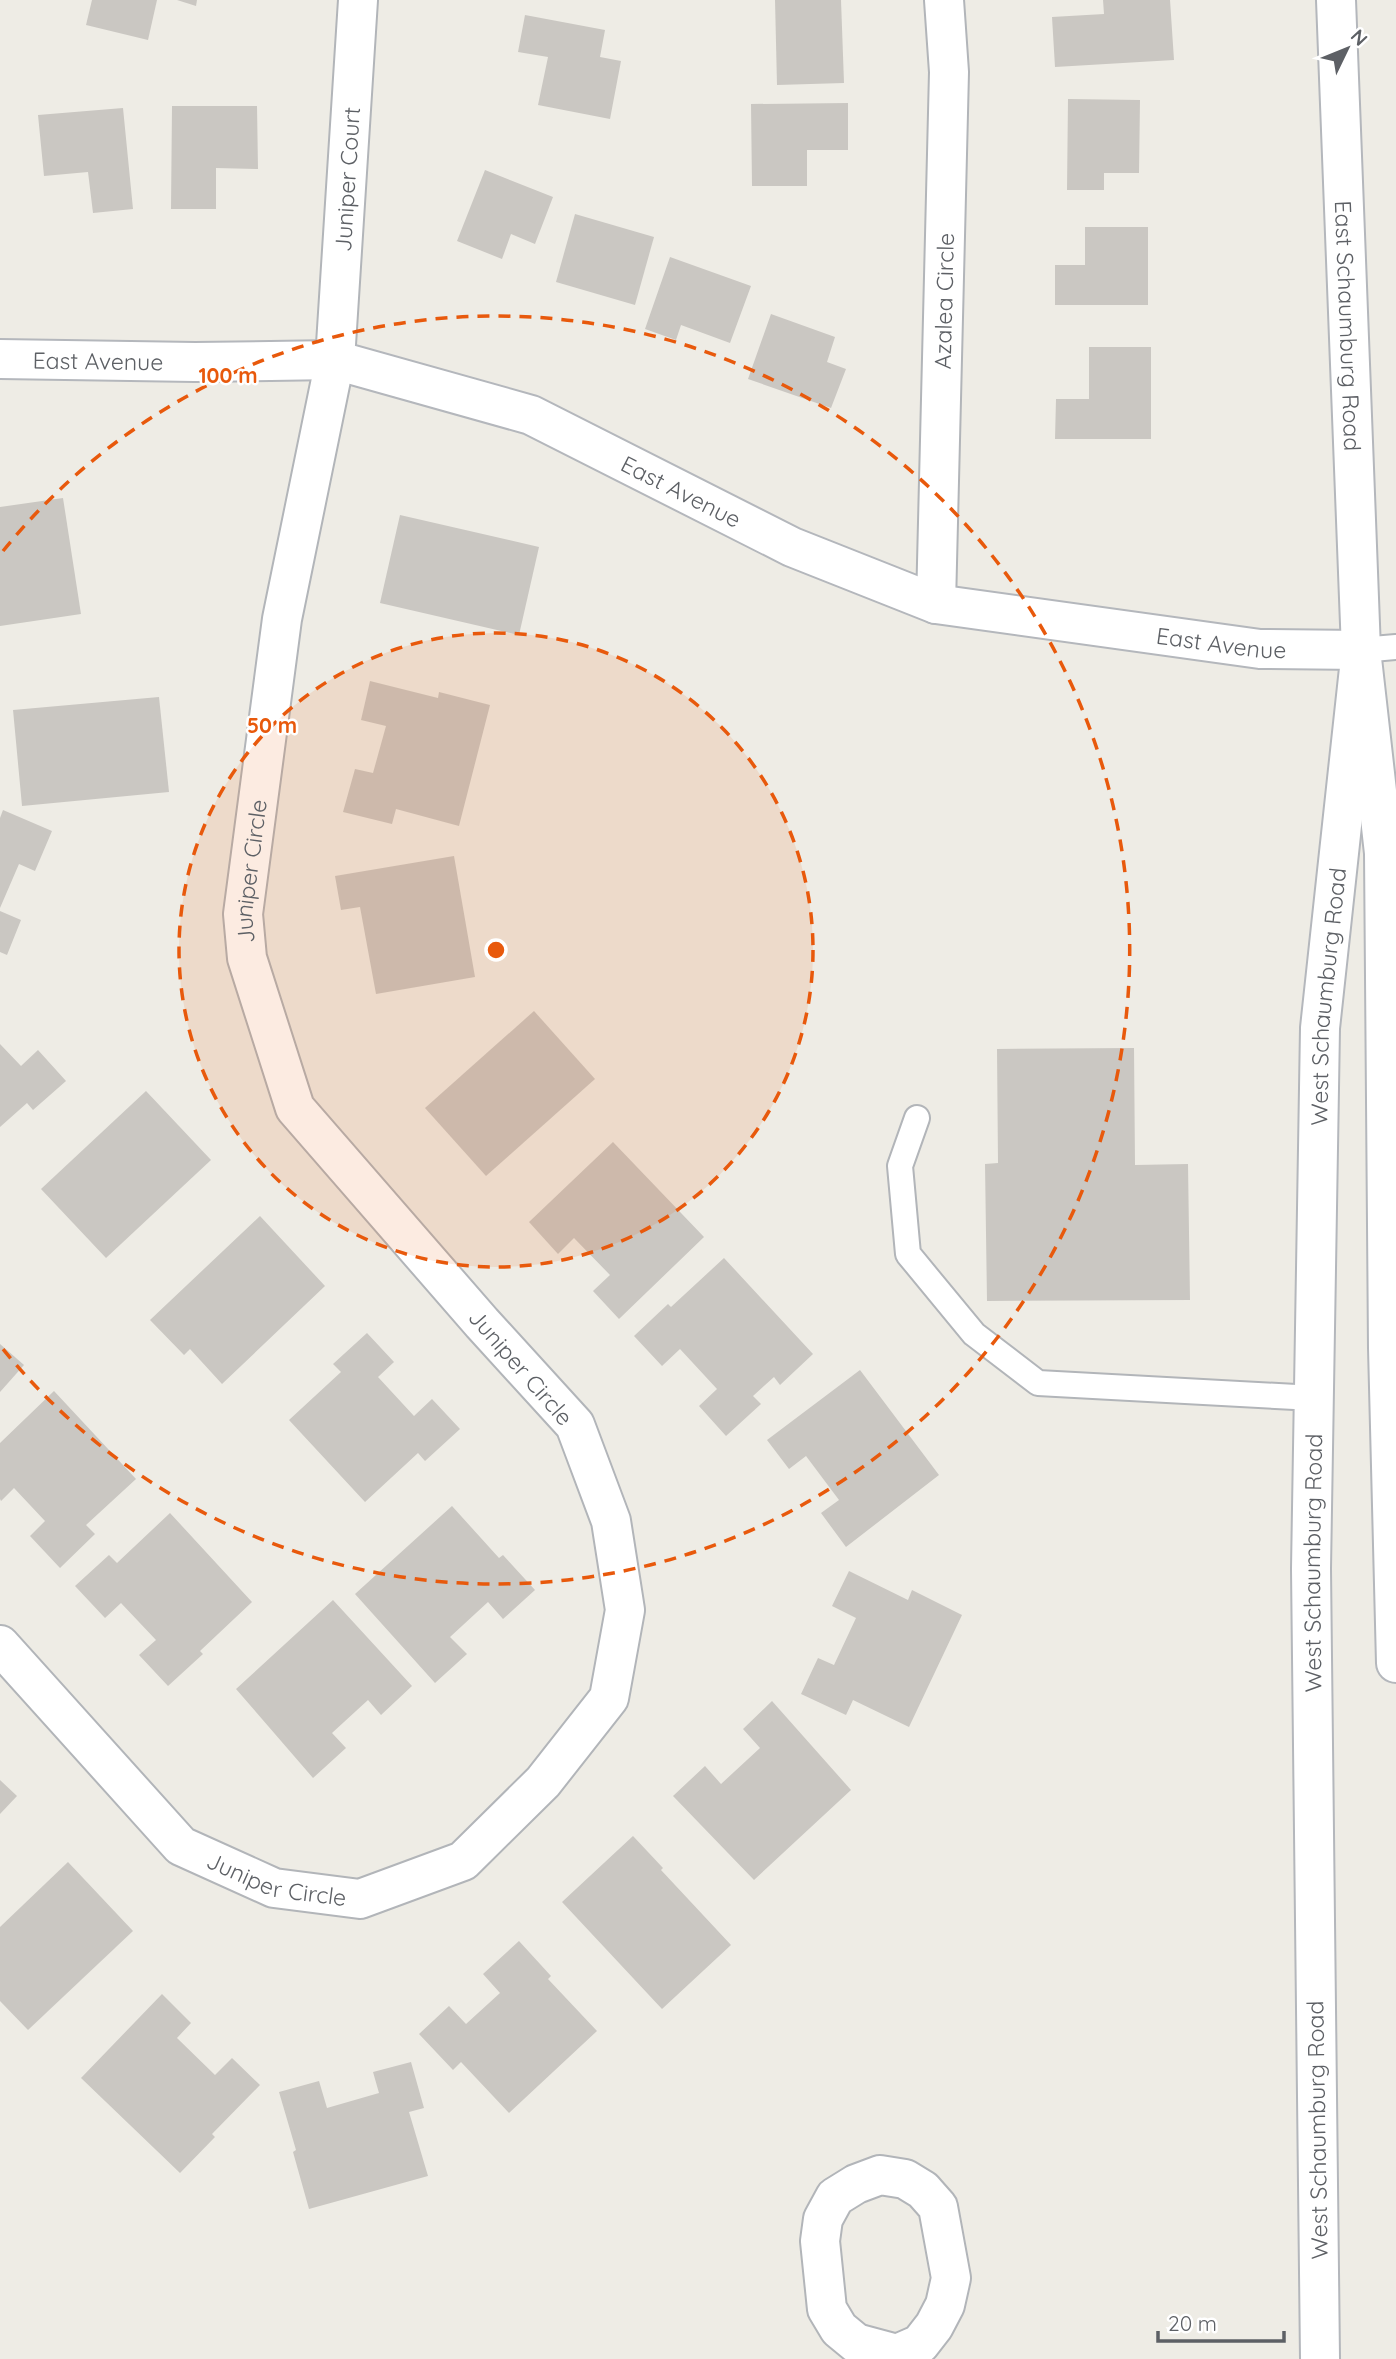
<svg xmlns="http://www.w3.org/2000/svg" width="1396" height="2359" font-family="Quicksand,sans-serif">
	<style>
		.building { fill: #cac7c2 }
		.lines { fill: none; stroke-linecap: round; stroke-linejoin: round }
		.lane-casing { stroke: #b2b5b9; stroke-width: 28 }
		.street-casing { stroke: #b2b5b9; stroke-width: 42 }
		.secondary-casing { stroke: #b4b7bc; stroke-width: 42 }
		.lane { stroke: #fff; stroke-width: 24 }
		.street { stroke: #fff; stroke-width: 38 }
		.secondary { stroke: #fff; stroke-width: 38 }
		.ring { fill: none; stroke: #e8590c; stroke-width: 3.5; stroke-dasharray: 12 9 }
		.labels { text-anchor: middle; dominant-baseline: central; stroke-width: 5; stroke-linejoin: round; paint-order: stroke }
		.street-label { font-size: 23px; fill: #5d6065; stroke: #fff }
		.centre { fill: #e8590c; stroke: #fff; stroke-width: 3.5 }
		.ring-label { font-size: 21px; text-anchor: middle; font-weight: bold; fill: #e8590c; stroke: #fff; stroke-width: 5; stroke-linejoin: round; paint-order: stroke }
	</style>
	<rect width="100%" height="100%" fill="#eeece5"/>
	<g class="building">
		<polygon points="92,0 157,0 148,40 86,25"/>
		<polygon points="177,0 197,0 196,6"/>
		<polygon points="775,0 841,0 844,83 777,85"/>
		<polygon points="1103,0 1170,0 1174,60 1055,67 1052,17 1104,14"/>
		<polygon points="525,15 605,30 600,57 621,61 610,119 538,105 548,57 518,52"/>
		<polygon points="1068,99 1140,100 1139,173 1104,173 1104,190 1067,190"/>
		<polygon points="848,103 848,150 807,150 807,186 752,186 751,104"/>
		<polygon points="172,106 257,106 258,169 216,168 216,209 171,209"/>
		<polygon points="123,108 133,209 93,213 88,172 44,176 38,115"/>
		<polygon points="485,170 553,197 535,244 511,234 502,259 457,241"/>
		<polygon points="575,214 654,237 635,305 556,282"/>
		<polygon points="1085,227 1148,227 1148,305 1055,305 1055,265 1085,265"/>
		<polygon points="670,257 751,286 730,343 681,325 676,340 645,329"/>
		<polygon points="771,314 835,337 827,362 846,369 831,408 748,379"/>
		<polygon points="1089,347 1151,347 1151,439 1055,439 1056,399 1089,399"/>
		<polygon points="63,498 81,614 0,626 0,507"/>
		<polygon points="400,515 539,547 519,635 380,603"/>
		<polygon points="370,681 438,698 439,692 490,705 459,826 396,809 392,824 343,812 355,769 373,773 386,726 361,720"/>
		<polygon points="159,697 169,792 22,806 13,710"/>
		<polygon points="3,810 52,831 35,871 19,864 0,908 0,818"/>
		<polygon points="454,856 475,977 376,994 360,907 341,910 335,876"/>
		<polygon points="0,911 21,920 7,955 0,952"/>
		<polygon points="534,1011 595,1079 486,1176 425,1108"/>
		<polygon points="0,1044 21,1066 38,1050 66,1081 33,1110 27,1103 0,1127"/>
		<polygon points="1134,1048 1135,1165 1188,1164 1190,1300 987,1301 985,1164 998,1163 997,1049"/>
		<polygon points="146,1091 211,1160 106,1258 41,1189"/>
		<polygon points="613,1142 704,1237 619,1319 593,1291 610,1275 574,1238 558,1254 529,1222"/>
		<polygon points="260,1216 325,1286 222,1384 190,1349 184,1355 150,1320"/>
		<polygon points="724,1258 813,1354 780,1385 774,1377 753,1396 761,1404 726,1436 699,1406 717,1389 680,1349 662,1366 634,1336 668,1304 671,1307"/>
		<polygon points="367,1333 394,1362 378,1377 414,1416 432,1399 460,1429 425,1461 418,1453 365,1502 289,1420 341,1372 333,1364"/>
		<polygon points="0,1344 24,1365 0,1392"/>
		<polygon points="860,1370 939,1475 846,1547 821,1513 839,1500 806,1456 789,1469 767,1440"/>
		<polygon points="54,1391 136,1479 86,1525 95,1534 60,1568 30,1536 45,1521 14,1488 1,1501 0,1499 0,1443"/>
		<polygon points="452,1506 499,1558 503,1555 535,1590 503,1619 488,1602 450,1637 467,1654 435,1683 355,1594"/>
		<polygon points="170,1513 252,1602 200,1651 203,1654 168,1686 139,1655 156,1640 121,1603 105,1618 75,1586 109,1555 117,1563"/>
		<polygon points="849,1571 908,1600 912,1590 962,1615 909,1727 853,1700 846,1715 801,1694 818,1658 834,1665 856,1618 832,1606"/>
		<polygon points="333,1600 412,1686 381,1715 368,1700 332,1733 346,1748 313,1778 236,1689"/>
		<polygon points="772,1701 851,1790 754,1880 673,1796 705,1766 721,1784 760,1748 743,1729"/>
		<polygon points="0,1780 17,1796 0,1814"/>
		<polygon points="633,1836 663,1868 661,1870 731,1945 662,2009 562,1902"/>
		<polygon points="68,1862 133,1931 28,2030 0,2001 0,1927"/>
		<polygon points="519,1941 551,1976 548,1979 597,2031 509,2113 461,2062 453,2070 419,2034 449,2006 466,2024 500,1993 483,1974"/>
		<polygon points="162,1994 191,2023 177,2038 215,2075 232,2058 260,2085 212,2134 215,2137 180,2173 81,2078"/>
		<polygon points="411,2062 424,2108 409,2112 428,2176 309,2209 293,2152 296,2150 279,2092 319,2081 327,2108 379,2093 373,2072"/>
	</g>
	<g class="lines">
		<defs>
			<g id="lane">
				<polyline points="1361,650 1396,647"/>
				<polyline points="917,1118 900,1166 908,1254 974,1334 1038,1383 1314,1398"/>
			</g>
			<g id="street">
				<path id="s1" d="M936,604L949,72L944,0"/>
				<path id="s2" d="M0,1645L181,1846L274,1888L360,1899L463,1861L543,1782L609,1698L625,1610L611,1521L575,1425L482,1323L295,1108L247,958L243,914L282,619L335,360L358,0"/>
				<polygon points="880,2175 905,2179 923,2190 938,2207 951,2278 945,2305 934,2326 920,2344 897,2354 856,2343 839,2329 827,2309 820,2241 823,2219 835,2197 856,2184"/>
			</g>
			<g id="secondary">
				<path id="s3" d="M1336,0L1361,650L1384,853L1388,1348L1396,1663"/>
				<path id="s4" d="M0,359L195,362L335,360L531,415L792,547L936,604L1260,649L1361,650"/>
				<path id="s5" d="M1320,2359L1311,1569L1320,1028L1361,650"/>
			</g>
		</defs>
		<use href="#lane" class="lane-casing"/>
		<use href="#street" class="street-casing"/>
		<use href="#secondary" class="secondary-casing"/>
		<use href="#lane" class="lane"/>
		<use href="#street" class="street"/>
		<use href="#secondary" class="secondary"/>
	</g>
	<circle cx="496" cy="950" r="317" fill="#e8590c" fill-opacity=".12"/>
	<g class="ring">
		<circle cx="496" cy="950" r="317"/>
		<path d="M3 551A634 634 0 1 1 3 1349"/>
	</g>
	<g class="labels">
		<g class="street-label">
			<text stroke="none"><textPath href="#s2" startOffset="2438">Juniper Court</textPath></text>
			<text stroke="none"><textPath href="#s1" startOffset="303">Azalea Circle</textPath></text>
			<text stroke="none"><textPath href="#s3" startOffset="326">East Schaumburg Road</textPath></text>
			<text stroke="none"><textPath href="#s4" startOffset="98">East Avenue</textPath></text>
			<text stroke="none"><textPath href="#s4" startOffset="707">East Avenue</textPath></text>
			<text stroke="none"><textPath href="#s4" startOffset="1274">East Avenue</textPath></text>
			<text stroke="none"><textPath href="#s2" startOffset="1738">Juniper Circle</textPath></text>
			<text stroke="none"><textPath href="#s5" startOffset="1363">West Schaumburg Road</textPath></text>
			<text transform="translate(521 1367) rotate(49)">Juniper Circle</text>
			<text stroke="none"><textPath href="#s5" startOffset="796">West Schaumburg Road</textPath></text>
			<text stroke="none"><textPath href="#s2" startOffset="373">Juniper Circle</textPath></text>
			<text transform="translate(1317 2130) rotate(-91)">West Schaumburg Road</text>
		</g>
	</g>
	<circle cx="496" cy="950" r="10" class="centre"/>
	<g class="ring-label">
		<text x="228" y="383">100 m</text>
		<text x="272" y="733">50 m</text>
	</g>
	<g transform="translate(1347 49) rotate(47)" stroke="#ffffff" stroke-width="5" paint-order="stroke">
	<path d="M0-5L12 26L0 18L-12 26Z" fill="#5d6065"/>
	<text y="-10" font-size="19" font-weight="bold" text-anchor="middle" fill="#5d6065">N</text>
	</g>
	<path d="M1158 2331v10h126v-10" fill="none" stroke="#5d6065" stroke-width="3.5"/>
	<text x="1168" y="2331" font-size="21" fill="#5d6065" stroke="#ffffff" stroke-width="5" paint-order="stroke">20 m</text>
</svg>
